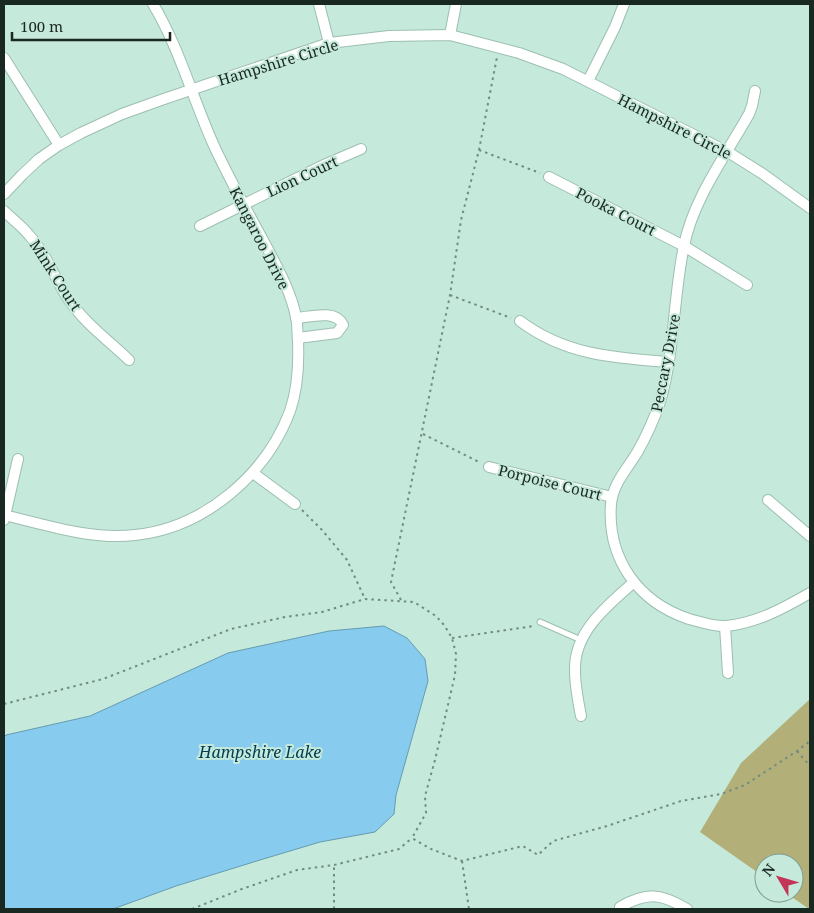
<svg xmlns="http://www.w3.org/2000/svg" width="814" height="913" font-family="'Noto Serif',serif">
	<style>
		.green { fill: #b3af79 }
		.water { fill: #87ccee; stroke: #669bb1 }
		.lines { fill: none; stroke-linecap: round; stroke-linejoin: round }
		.service-casing { stroke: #9cbfb0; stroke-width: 7 }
		.minor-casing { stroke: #9cbfb0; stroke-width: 12 }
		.path { stroke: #728c81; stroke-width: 2; stroke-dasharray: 2.5 4; stroke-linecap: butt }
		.service { stroke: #fff; stroke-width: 5 }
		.minor { stroke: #fff; stroke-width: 10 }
		.labels { text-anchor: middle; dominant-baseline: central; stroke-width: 4; stroke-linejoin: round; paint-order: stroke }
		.street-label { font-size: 15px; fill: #1a2822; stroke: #c5e9da }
		.water-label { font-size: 16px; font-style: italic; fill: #003c53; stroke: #c5e9da }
	</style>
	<rect width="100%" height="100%" fill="#c5e9da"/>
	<polygon class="green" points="810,699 810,909 809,909 786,893 794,893 794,863 764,863 764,877 700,832 741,763"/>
	<polygon class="water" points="384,626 407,638 425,659 428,681 396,795 394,814 375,832 320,842 260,860 176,886 113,909 4,909 4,737 6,735 90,716 228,653 329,631"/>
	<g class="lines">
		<defs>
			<polyline id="service" points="540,622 581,640"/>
			<g id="minor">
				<polyline points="319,4 329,43"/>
				<polyline points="450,35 456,4"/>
				<polyline points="4,58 59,145"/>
				<polyline points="588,81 615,27 624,4"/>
				<path d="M755,91L752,106L749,114C726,155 693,199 684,246C673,297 675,352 660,402C654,419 647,435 638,451C628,468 613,483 611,504C607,559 638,602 689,619C701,622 714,627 726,626C757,623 784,608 810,593"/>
				<polyline points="549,177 684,246 747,285"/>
				<polyline points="4,194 22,175 39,159 59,145 81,133 122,114 161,100 329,43 389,36 450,35 519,53 563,69 728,152 763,174 810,208"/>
				<path d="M4,211C12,219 22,226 29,235C46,253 54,277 67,297C83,322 108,340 129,360"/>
				<polyline points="200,226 326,164 361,149"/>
				<path d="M296,318C310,317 336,309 343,325L337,333L298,338"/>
				<path d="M520,321C565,355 614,358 668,362"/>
				<polyline points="489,467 612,497"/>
				<polyline points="253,473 295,504"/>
				<polyline points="768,500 810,536"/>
				<path d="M4,515C47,525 90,540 135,535C204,528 266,475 290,411C298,388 299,364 298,341C297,333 298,325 296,317C291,291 276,265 264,242C247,211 230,180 215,148C193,100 180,49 153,4"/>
				<polyline points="4,520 18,459"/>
				<polyline points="725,626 728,673"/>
				<path d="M581,716C578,701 575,685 575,670C574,632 607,606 633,583"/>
				<path d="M620,907C647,892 661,893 687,909"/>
			</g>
		</defs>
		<use href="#service" class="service-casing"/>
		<use href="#minor" class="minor-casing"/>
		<g class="path">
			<polyline points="479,150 540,173"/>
			<polyline points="450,295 511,318"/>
			<polyline points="423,434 481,463"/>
			<polyline points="302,510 322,530 347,560 365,599"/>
			<polyline points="401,600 391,582 450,295 461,220 479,150 497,57"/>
			<polyline points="452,638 534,626"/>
			<polyline points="4,704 103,679 231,629 285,617 322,612 365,599 414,602 436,616 444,625 452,638 456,654 455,675 435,760 425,796 426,813 412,838 431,849 462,861 523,846 538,855 553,841 607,826 681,801 721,794 745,785 797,751 810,741"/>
			<polyline points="797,751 810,766"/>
			<polyline points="462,861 469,909"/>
			<polyline points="192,909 242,889 297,870 334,865 399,849 412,838"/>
			<polyline points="334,909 334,865"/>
		</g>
		<use href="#service" class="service"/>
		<use href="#minor" class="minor"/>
	</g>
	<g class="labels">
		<g class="street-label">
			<text transform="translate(278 62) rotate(-17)">Hampshire Circle</text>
			<text transform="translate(675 126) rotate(27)">Hampshire Circle</text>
			<text transform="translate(302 176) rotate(-25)">Lion Court</text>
			<text transform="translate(616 211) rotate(27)">Pooka Court</text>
			<text transform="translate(260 238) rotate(63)">Kangaroo Drive</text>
			<text transform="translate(56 275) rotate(57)">Mink Court</text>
			<text transform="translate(665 363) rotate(-79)">Peccary Drive</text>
			<text transform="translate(550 482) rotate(14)">Porpoise Court</text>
		</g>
		<g class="water-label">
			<text x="260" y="752">Hampshire Lake</text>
		</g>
	</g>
	<rect width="814" height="913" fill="none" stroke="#1a2822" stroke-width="10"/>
	<g transform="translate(779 878) rotate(308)"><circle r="24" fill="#c5e9da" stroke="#819c90"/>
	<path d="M0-4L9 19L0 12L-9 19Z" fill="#c33459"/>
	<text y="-8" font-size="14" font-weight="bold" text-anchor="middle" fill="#1a2822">N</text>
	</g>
	<path d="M12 32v8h158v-8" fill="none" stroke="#1a2822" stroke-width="2.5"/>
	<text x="20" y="32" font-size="15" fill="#1a2822" stroke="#c5e9da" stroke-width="4" paint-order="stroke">100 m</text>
</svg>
